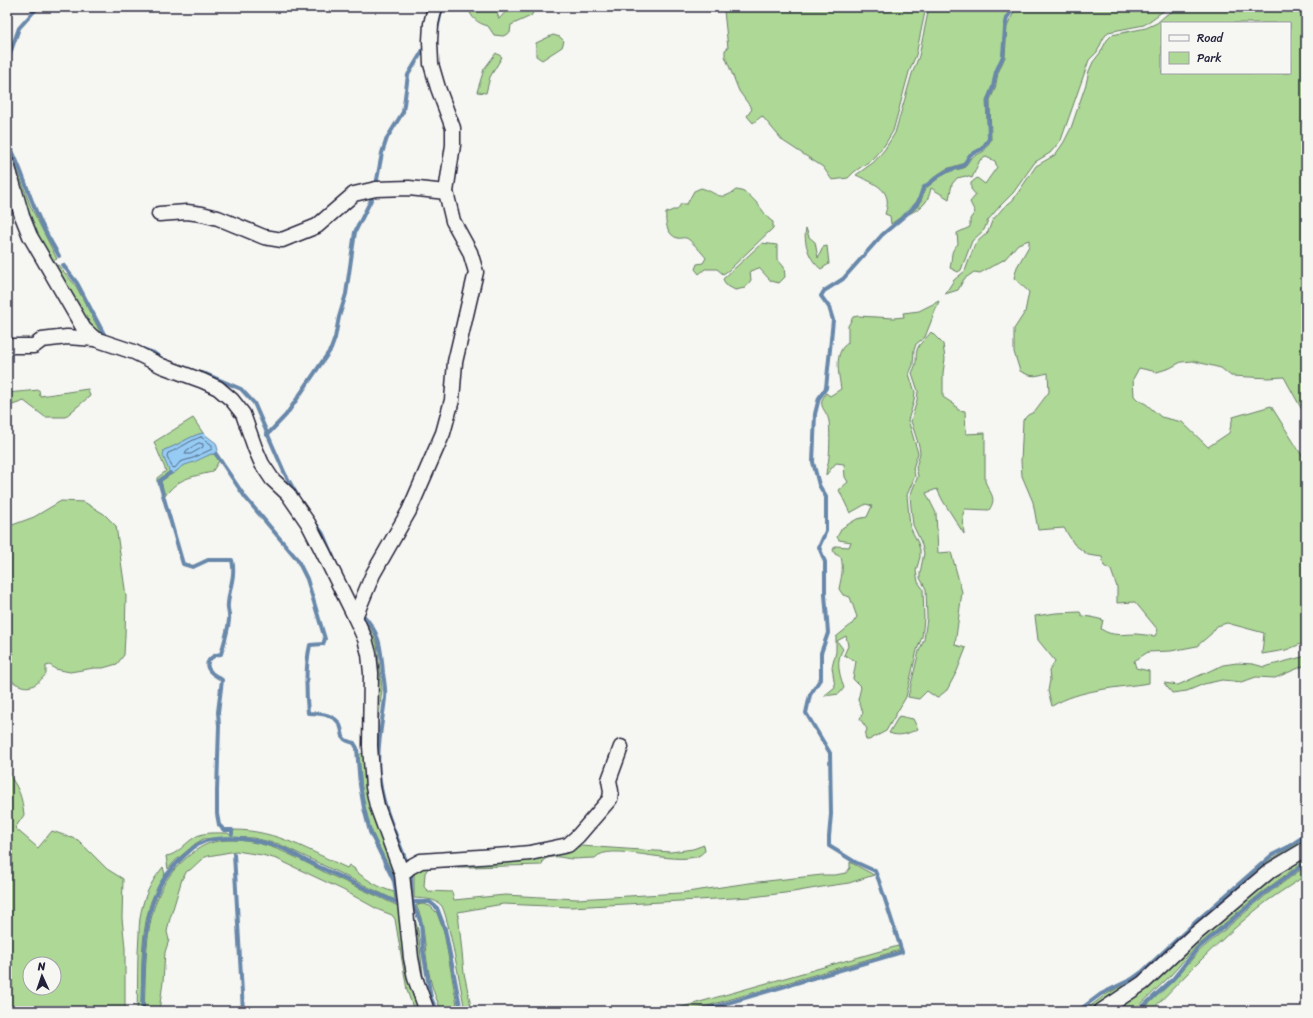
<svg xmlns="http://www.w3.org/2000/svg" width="1313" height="1018" font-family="Sriracha,sans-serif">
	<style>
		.green { fill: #aed896; stroke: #687d68; fill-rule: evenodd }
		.water { fill: #96ccf4; stroke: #6888aa }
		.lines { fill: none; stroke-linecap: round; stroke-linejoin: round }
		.shore { stroke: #506685; stroke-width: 1 }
		.stream { stroke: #6888aa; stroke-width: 4 }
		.minor-casing { stroke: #22223b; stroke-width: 17 }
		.minor { stroke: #f6f6f2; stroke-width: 14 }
	</style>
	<rect width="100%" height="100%" fill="#f6f6f2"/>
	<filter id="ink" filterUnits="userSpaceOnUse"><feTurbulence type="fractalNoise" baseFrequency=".025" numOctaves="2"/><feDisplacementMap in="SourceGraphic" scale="8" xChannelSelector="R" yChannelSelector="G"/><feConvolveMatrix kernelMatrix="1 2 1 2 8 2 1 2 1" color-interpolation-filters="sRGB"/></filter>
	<g filter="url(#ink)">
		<g class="green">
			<path d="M468,7H494L497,12L499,19L510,7H531L534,11L531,16L511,25L510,33L503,36L494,35L488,26C477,23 471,18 468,7Z"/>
			<polygon points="721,7 926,7 916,55 909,72 893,131 884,146 871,160 854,172 848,178 832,180 823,167 783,141 762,116 753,123 747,116 752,109 739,91 725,56 725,50 728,48 724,11"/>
			<path d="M929,7H1012L1006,19L1004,28L1002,56L995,71L992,87L986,100L988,139L981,148L970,154L962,164L946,169L937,175L923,187L917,201L909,211L891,224L890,216L885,214C894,189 875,184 856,175L874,162L885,149L895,133L912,74L919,56Z"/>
			<path d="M1016,7H1169L1144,25L1108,32L1103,39L1097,52L1089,60L1061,140L1050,153L1035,162L1013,193L1000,206L988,220L984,230L972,241L961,270L958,272L950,268C953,257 949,252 958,244L957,233L970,227V219L975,212L970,202L976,195L971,189V183L977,178L985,184L997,167L995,161L986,157L980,160L972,178L966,176L957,178L952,184L949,199L931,188C928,203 923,207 909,214L920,204L925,189L940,177L951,171L964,168L971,158L984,151L991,140L990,100L995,89L998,73L1005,57L1007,27Z"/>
			<path d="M1180,7H1306V417L1284,377L1269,378L1231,376L1221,368L1193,361L1181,362L1170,368L1157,372L1139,368L1133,379L1134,396L1138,400L1146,404L1161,417L1182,422L1208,447L1229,433L1233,417L1271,406L1301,454L1306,458V642L1286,650L1262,654L1264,633L1227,623L1217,626L1211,634L1197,646L1171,651L1148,652L1134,661L1136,668L1149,671V683C1117,688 1080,689 1052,706L1048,691L1050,680L1049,671L1055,661L1038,640L1035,616L1056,613L1080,612L1082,616L1091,617L1103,620L1101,629C1112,637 1124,634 1136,634C1142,635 1149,635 1155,636L1158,630L1135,602L1117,603V587L1111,570L1104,566L1102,557L1088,555L1074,544L1064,528L1038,530L1033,502L1022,476L1021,461L1023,420L1028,415L1034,412L1049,392L1048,373C1035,376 1033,378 1020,371L1014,352V329L1025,312L1029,292L1014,278L1017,267L1029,246V240L1018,244L1005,259L980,273L974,272L964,279L958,290L945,294L954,280L965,271L975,244L988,232L992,221L1003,208L1013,200L1036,166L1055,155L1064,142L1071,128L1086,84L1089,71L1093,62L1100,53L1107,40L1112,35L1146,28L1157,23L1166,15ZM1162,23H1290V73H1162Z"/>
			<polygon points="553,35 560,37 564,41 562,47 542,60 536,56 536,43"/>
			<polygon points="496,53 502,57 490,77 486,93 477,92 484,69"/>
			<polygon points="7,145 16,165 30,205 57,259 50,262 23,208 7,155"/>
			<path d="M701,188C717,192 719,203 736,190C751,191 760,208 769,219L773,222V228L729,270L723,274L717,269H705L699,274L695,269L697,264L703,263L706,258C705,256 689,238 686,238C683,237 681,239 677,238C667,234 665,223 666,213L673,210H677L681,204H687L694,191Z"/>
			<path d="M806,228L809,237L815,242L818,258L823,247L827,246L829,264L821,269C809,260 803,242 806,228Z"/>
			<polygon points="762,243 777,245 777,259 784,267 785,277 779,283 771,281 759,268 750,271 751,280 745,288 735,290 726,285 723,279"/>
			<polygon points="58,265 76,286 104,339 95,335 52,268"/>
			<path d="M939,301L925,337L916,344L914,350L913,365L909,374L915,392L914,401L908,420L918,453L913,468L915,476L907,495L910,527L918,543L920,550V557L916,571L918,582L923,589L924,618L923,629L922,637L917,650L906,697L886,731L869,740H866L865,735L867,729L860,719L863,712L858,700L861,687L853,679L856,661L844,655L848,646L846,636L837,641L843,649C835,662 840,675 844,688L839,694L824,696L835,687L832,667L836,652V637L852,624L857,617L850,597L843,595L839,589C841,578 844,569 841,557L835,554L833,550L835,546L849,547L851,542L839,540L837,537L842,528L857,519L867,517L872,506L866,504L850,513L839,490L848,482L845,477L844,464L836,463L826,475C826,468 829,463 829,456C830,449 830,428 829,421C826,408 816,407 826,393L830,396L841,389C839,375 833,352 848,343V326L853,317L858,316L894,318L904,317L903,313L919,311Z"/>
			<path d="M931,332L943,344L945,359L943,373V397L955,405L958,410L965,411L966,434L985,433V481C989,493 998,497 989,510L965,509L963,514L964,534L943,501L937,489L926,493L936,513L938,553L951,552L962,592L955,645L966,648L957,671L947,690L937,698L927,691L919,699L908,697L919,651L924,640L927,618L926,589L920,578V573L924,553L921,542L913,525L911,507L910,496L918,476L916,468L920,453L919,446L911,421L917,400L918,391L912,373C918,361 915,361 917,350C918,344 927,338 931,332Z"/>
			<polygon points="88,389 90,396 65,417 45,417 24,401 7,407 7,393 39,390 40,396"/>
			<path d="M193,418L203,433C189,436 178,446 164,450L166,462L170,471L157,482V478L166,471L154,442Z"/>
			<path d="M211,454H214L219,461L212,472C191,477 178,478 165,496L161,481L178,470L182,466Z"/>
			<path d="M61,501L84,502L104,514L116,526L126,596L125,636L124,655L117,664L103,668H94L70,672L55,669L50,665L46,666V674C34,689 25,691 9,679L7,680V527L34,517Z"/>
			<polygon points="359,614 369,626 377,643 382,689 375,751 381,811"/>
			<polygon points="1306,656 1306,665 1275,678 1256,677 1242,682 1222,680 1204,684 1187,691 1172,693 1164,683 1178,685 1223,665 1237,663 1253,664 1264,667"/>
			<path d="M899,716L913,719L918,729C907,734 900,737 889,733Z"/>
			<path d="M366,751L370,804L374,820L395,869L397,891C393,870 381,853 373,834C362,810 361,781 359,755Z"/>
			<path d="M7,772C19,788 22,796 24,815L15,828L38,848L52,831L78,840L107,869L123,879L122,918L125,948V1011H7ZM30,964H54V988H30Z"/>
			<path d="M234,830C276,830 310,851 347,868L349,865L355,869V871C368,880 379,888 394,892L395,900L279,844L253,838L226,837L203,839L195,844L175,861L168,869L166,856C178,855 185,842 197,836C206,832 217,833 228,833L230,835H233Z"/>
			<polygon points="1306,838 1306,844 1157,968 1095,1011 1084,1011 1105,995 1135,979 1145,972 1201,919 1265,863"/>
			<path d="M235,840C271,842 295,857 326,873C350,884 373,894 396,905H401L421,1011H414L407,990L395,919L392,915L379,910L343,890L277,859L262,855L236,851L208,856L203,858L190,870L187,871L182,879L169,922L167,932L169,940L165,952L163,982L159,1011H144C147,958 141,896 185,859C202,844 212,840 235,840Z"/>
			<path d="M704,845L705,851C703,852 701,855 698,856C672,866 610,841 595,858C587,858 579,859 572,859C561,858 555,854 543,860L542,865L470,867H429L425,873L424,887L428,891L452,892L454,900L505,895L577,899L680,893L749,883L822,875H835L846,873L850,868V862L874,875L849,883L828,886L793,892L752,897L571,907L503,904L458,912L464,973L472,1011H465C462,995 448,912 441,905C434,898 423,899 414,898V868L581,846L671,852L693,849Z"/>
			<polygon points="1306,854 1306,860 1261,893 1195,948 1170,976 1134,1011 1108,1011 1266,881"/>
			<path d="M1306,866V875C1289,887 1271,897 1256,910C1218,941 1185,976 1152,1010L1141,1011L1175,979L1199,951L1266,895Z"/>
			<path d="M163,867L165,874C159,885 152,896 149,908C140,941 142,977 141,1011H137C138,985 137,960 139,934C139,924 140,914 143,904C147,890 154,878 163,867Z"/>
			<polygon points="409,873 410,902 418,930 423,975 428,995 434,1011 430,1011 423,992 408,902"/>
			<path d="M423,904L430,906L437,913L444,932L458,1011H442C431,991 427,967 425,944C423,929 423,919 416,905Z"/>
			<polygon points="898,946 900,950 690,1011 668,1011"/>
		</g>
		<path class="water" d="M203,433L216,443L218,450L216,454H211L194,462L182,466L178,470L172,474L170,473L163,456L164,450C178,446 189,436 203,433Z"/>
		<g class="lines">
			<g class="shore">
				<path d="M201,437L212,445V449L193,458L180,462L175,468L172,467L167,456L168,453C180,449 190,440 201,437Z"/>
				<polygon points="199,443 203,444 203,447 191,454 185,454 186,451"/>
			</g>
			<g class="stream">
				<polyline points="436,34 442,7"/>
				<polyline points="7,62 19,28 38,7"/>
				<path d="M7,141C21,165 27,192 39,218C44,231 52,243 59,256"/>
				<polyline points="376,185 382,153 387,138 403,112 408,75 426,45"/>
				<polyline points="63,265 77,283 106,338"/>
				<polyline points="142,349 154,353 165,361"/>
				<polyline points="198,373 206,374 241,389 254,403 285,474 297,495"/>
				<polyline points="267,435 286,415 331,349 335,338 339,317 346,294 355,232 374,194"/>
				<path d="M216,454L245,497L297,559L307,579L325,639L323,644L310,645C305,667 306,691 308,713C317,713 335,714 340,725C345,736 338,739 354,743L357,748L360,785L364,808L370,832L394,881L398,903"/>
				<path d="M170,473L159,481L183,564L193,567L208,560H232C236,576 229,588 228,604C227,609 230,614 229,620C228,631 224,643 221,654C212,655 202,663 211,672C213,675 219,677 222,680L218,712L219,726L217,791V814L219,825L224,830H232V834"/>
				<polyline points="316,524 323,534 336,564"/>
				<path d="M361,613C380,632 381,647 383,673C384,681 386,690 385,698C382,726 375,754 380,782C384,810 397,837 407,863"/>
				<polyline points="234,854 243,1011"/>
				<polyline points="411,872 412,902 421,923 423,950 431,998 437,1011"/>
				<polyline points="412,902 430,902 437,908 445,929 461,1011"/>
				<path d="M142,1011C144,975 142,926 156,894C162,878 173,866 185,855C189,852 194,846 199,844C218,833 257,840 276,846C288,849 298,857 309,862C338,876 368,890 398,903"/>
				<polyline points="700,1011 902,952 879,881 875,871 855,862 829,846 829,837 831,814 830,753 806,713 810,695 821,678 821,653 828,633 825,594 825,562 819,547 826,531 826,497 819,485 813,462 815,414 819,398 826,388 833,320 829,307 821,296 824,291 843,279 882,235 909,212 918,203 923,188 940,175 949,170 963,166 970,155 982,149 989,139 988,100 993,87 996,72 1003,56 1005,28 1007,18 1014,7"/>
				<polyline points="1078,1011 1101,994 1132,979 1143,971 1200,918 1272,855 1288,847 1306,835"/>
				<polyline points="1138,1011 1173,979 1197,949 1262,895 1306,863"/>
			</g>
			<defs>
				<g id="minor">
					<polyline points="7,164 22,216 30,236 84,329 95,339 134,352 162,366 203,381 218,388 232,400 243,414 255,448 262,464 272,479 288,494 308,523 323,552 355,617 365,639 369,654 371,673 370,746 373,787 377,806 402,874 411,958 415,978 427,1011"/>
					<polyline points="159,214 187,212 202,214 218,218 264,237 282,240 317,226 354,194 376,189 409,188 446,192"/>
					<polyline points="7,346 34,346 42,340 67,337 95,339"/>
					<polyline points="355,617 373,574 409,511 443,433 452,400 455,362 476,272 470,252 453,221 446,192 453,145 453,128 438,88 431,64 430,41 431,24 435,7"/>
					<polyline points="402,874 410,867 421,861 509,855 530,853 568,845 578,836 610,799 611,791 609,780 621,747"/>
					<polyline points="1101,1011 1143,983 1193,936 1271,870 1306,849"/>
				</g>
			</defs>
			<use href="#minor" class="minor-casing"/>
			<use href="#minor" class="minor"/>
		</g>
	</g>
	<rect width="1313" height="1018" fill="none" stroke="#f6f6f2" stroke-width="24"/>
	<rect x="12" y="12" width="1289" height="994" fill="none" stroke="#22223b" stroke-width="1.5" filter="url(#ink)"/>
	<rect x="1161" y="22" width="130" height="52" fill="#f6f6f2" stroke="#a1a1a9"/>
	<rect x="1169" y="35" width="20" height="6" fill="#f6f6f2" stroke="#a1a1a9"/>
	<text x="1197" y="42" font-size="12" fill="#22223b">Road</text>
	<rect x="1169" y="52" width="20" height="12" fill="#aed896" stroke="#a1a1a9"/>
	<text x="1197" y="62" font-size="12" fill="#22223b">Park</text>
	<g transform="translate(42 976) rotate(357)"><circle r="19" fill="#f6f6f2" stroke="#a1a1a9"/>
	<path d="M0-3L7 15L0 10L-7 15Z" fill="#22223b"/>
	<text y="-6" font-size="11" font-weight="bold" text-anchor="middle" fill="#22223b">N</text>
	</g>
</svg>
